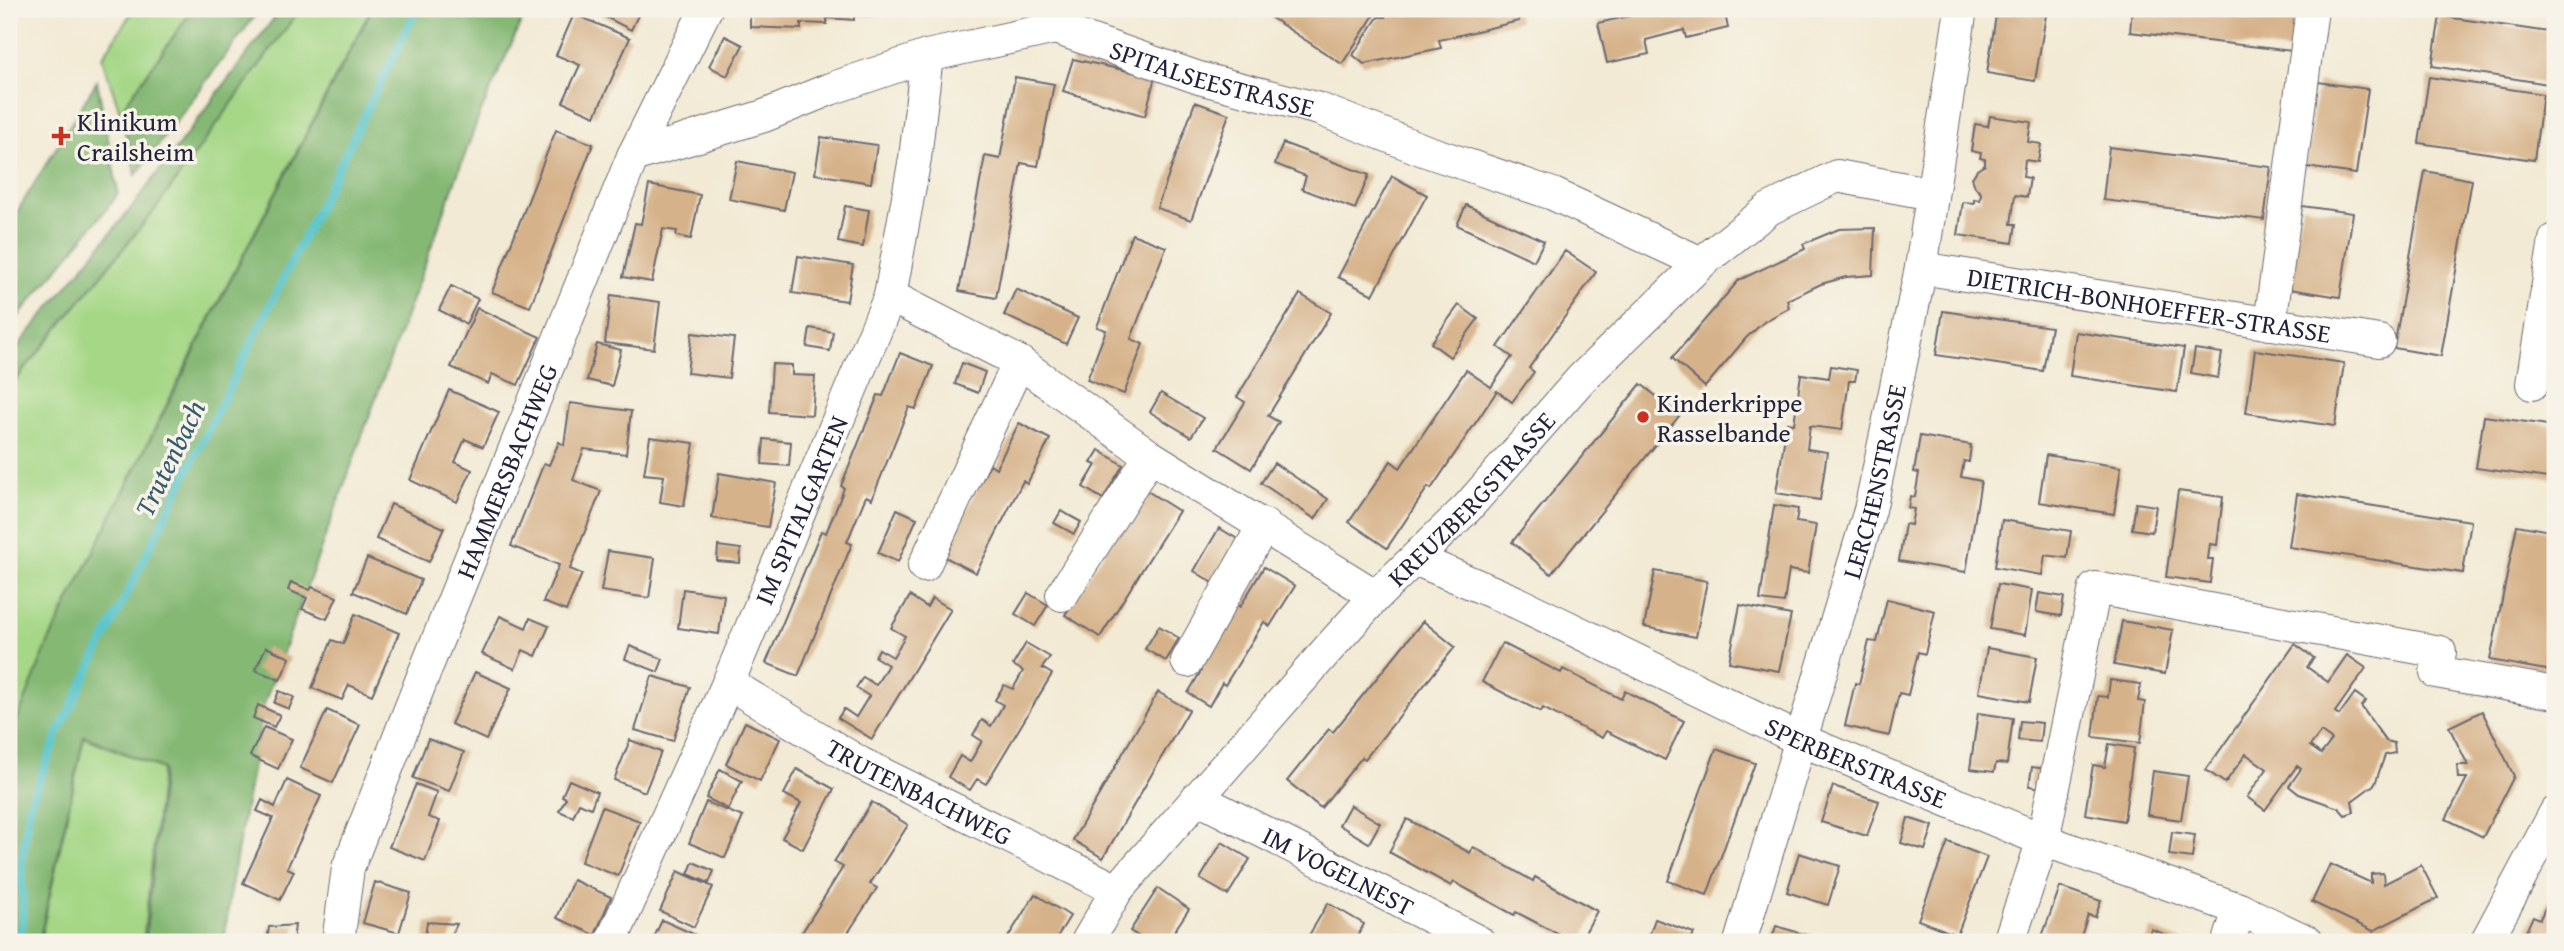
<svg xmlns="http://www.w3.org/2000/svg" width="2564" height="951" font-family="'Gentium Book Plus',serif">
<rect width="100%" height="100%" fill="#f7f3e8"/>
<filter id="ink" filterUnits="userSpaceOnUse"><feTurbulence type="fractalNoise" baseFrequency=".0143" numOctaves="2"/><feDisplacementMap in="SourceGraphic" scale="14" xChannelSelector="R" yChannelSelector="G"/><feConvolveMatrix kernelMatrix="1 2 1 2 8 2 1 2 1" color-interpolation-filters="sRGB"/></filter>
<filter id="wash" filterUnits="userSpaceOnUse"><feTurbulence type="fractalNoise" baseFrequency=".00686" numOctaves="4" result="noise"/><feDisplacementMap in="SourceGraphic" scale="28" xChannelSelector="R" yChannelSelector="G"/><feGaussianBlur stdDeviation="1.57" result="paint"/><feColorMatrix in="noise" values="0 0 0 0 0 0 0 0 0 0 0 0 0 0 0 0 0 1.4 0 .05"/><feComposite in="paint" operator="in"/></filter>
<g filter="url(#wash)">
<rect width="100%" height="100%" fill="#f2ead4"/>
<g fill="#a5d786" stroke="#647c60" stroke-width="2">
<path d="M134 9H193L120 112 102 58Z"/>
<path d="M300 9H371L211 316 49 641 9 740V388L154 211Z"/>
<path d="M84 737 162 769 143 942H40Z"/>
</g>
<g fill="#84b873" stroke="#536d57" stroke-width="2">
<path d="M193 9H260L136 175 120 112Z"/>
<path d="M281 9H300L154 211 9 388V357L133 206Z"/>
<path d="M372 9H527L479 116 264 704 231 886 224 942H145L163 769 84 736 39 942H9V741L49 641 212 316Z"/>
<path d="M97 81 118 192 113 201 9 328V225Z"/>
</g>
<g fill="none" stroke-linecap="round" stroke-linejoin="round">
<path stroke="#57c4cb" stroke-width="8" d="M13 942 21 932 23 921 22 861 30 804 60 729 417 9"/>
</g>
<g id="blocks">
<g fill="#d6b28a" fill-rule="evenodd">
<path d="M590 9H641L631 30Z"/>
<path d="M750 9H880L879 16 854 15V20L827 18V24L801 23V29L750 27Z"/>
<path d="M1258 9H1378L1342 64Z"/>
<path d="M1383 9H1404L1403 12 1419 9H1516L1519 21 1439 40 1441 48 1364 64 1353 55 1378 17H1385Z"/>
<path d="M1629 9H1743V10L1725 14 1728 28 1686 38 1684 30 1646 40 1649 54 1607 63 1598 23 1630 16Z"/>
<path d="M1997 9H2047L2035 81 1987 73Z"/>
<path d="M2132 9H2296L2292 51 2130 32Z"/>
<path d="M574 14 630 38 595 116 563 102 580 65 556 55Z"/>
<path d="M2440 16 2555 33V85L2432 66Z"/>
<path d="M725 36 743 45 727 76 709 66Z"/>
<path d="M1073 59 1155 77 1145 116 1063 91Z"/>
<path d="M1015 77 1054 84 1038 166 1021 163 996 298 959 291 985 156 1000 159Z"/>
<path d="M2429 77 2543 94 2534 160 2419 143Z"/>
<path d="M2318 82 2368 89 2356 174 2306 167Z"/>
<path d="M1195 102 1229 114 1191 220 1157 208Z"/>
<path d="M1990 116 2031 122 2028 142 2041 144 2038 162 2025 160 2023 177 2030 178 2027 197 2015 195 2011 224H2016L2013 243 1958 235 1963 202 1974 203V199L1980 200 1981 193 1975 187 1972 178 1977 170 1985 165V159L1980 158 1981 153 1971 151 1975 124 1988 126Z"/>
<path d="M556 130 593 144 530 307 492 292Z"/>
<path d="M821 137 877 145 871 183 815 174Z"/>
<path d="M1283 143 1369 175 1355 209 1302 189 1306 176 1275 164Z"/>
<path d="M2109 147 2271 167 2264 220 2103 200Z"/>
<path d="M737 161 792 172 784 210 729 199Z"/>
<path d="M2425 171 2472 180 2441 356 2394 348Z"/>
<path d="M1392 176 1427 195 1373 295 1338 277Z"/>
<path d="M649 185 700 195 691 239 676 236 677 231 663 229 652 282 623 277 635 223 641 224Z"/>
<path d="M1466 205 1544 241 1534 261 1457 225Z"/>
<path d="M845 206 869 210 863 247 838 242Z"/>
<path d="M2302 206 2353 213 2340 297 2289 289Z"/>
<path d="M1875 228 1873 275 1846 277 1821 284 1787 300 1789 308 1765 321 1746 338 1705 387 1672 358 1739 280 1805 249 1803 244 1839 229Z"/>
<path d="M1132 234 1166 247 1131 339 1143 344 1124 394 1087 380 1106 330 1097 327Z"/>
<path d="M1565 251 1596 272 1529 368 1534 372 1512 402 1497 391 1431 489 1428 487 1387 548 1349 522 1391 461 1400 468 1466 370 1491 387 1512 357 1498 347Z"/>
<path d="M798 256 853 265 847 301 792 293Z"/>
<path d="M451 286 478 299 466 324 439 310Z"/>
<path d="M1016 289 1078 318 1066 344 1004 315Z"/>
<path d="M1300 294 1331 313 1268 416 1279 422 1251 469 1217 448 1245 402 1237 397Z"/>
<path d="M611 295 660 302 654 349 605 343Z"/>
<path d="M1459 305 1478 319 1450 357 1431 343Z"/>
<path d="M477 308 540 337 518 385 492 374 488 384 451 367Z"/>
<path d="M1943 311 2051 327 2043 371 1936 355Z"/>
<path d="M810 328 833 332 830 351 807 347Z"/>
<path d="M2076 332 2184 348 2177 392 2070 376Z"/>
<path d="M692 333 734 338 729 378 687 373Z"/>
<path d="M597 344 621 350 612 386 587 380Z"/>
<path d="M2195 349 2222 353 2218 378 2191 373Z"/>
<path d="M2255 350 2344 363 2335 426 2246 413Z"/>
<path d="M900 353 933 366 916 409 909 407 872 499 866 496 847 542 852 544 798 676 766 663 821 531 826 533 840 499 844 488 841 486 878 395 883 396Z"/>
<path d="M962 363 985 372 978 393 955 384Z"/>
<path d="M772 364 792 365V375L815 376 812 415 769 412Z"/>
<path d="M1831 366 1857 370 1855 381H1849L1842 430 1810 426 1807 449 1827 452 1820 500 1776 493 1787 423 1794 424 1801 374 1829 378Z"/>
<path d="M1641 384 1680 415 1551 574 1512 542Z"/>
<path d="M449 390 499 412 483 447 465 439 455 462 472 470 457 502 410 480Z"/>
<path d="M1161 393 1203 418 1191 437 1150 412Z"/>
<path d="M570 403 631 411 626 454 584 449 573 480 601 491 570 569 582 574 566 611 543 602 559 565 511 546 544 463 549 465 559 442 564 445Z"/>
<path d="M2484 416 2555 426V479L2476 468Z"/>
<path d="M1019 423 1050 439 1027 484 1023 481 976 573 943 556 990 464 996 468Z"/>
<path d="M1920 436 1971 445 1969 462 1964 461 1961 477 1981 481 1966 572 1899 561 1905 524 1911 525 1914 509 1908 508 1910 496 1915 497 1919 473 1914 472Z"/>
<path d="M650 437 694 443 684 506 660 502 664 476 644 474Z"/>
<path d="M764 439 791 442 789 466 762 464Z"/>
<path d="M1099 450 1123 465 1103 499 1083 487 1096 465 1091 463Z"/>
<path d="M2046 455 2121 467 2114 514 2039 502Z"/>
<path d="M1274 463 1328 499 1315 519 1261 483Z"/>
<path d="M719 473 776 483 768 527 712 518Z"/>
<path d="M1144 489 1179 511 1100 637 1065 615Z"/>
<path d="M2178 491 2223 497 2217 545 2210 544 2208 559H2213L2210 583 2166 577Z"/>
<path d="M2297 494 2471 521 2463 573 2289 547Z"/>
<path d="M2136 503 2156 506 2152 532 2132 529Z"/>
<path d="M391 504 444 528 429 562 376 539Z"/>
<path d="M1774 505 1798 509 1796 522 1816 525 1808 573 1789 570 1784 603 1760 600Z"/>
<path d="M897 509 917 518 898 562 878 553Z"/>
<path d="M1061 511 1081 522 1074 534 1054 523Z"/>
<path d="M2002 520 2071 531 2067 558 2045 555 2042 575 1995 567Z"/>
<path d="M2517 525 2555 532V653L2552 671 2490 660Z"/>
<path d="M1219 528 1241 541 1215 584 1194 571Z"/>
<path d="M718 546 741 549 740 563 717 561Z"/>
<path d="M608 551 655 558 649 598 601 591Z"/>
<path d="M367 558 421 580 407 614 353 592Z"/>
<path d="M1264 567 1295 586 1270 626 1264 622 1225 685 1222 683 1209 706 1188 693 1201 671 1197 668 1235 604 1240 607Z"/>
<path d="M1655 571 1707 581 1696 637 1644 627Z"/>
<path d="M291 582 310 590 312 587 337 597 327 619 302 609 307 598 288 590Z"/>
<path d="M1998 584 2032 590 2025 635 1990 629Z"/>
<path d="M683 589 724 595 719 634 678 628Z"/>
<path d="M1028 593 1048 605 1035 626 1015 614Z"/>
<path d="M2039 593 2064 597 2061 616 2036 612Z"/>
<path d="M910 596 927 607 932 598 951 609 872 739 838 718 844 709 856 717 869 696 856 688 863 677 876 685 888 665 875 657 879 649 893 657 905 636 891 628Z"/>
<path d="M1887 599 1935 611 1925 654 1918 652 1908 695 1899 693 1889 736 1845 726 1855 683 1859 684 1869 641 1877 642Z"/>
<path d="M1740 605 1791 615 1779 671 1729 662Z"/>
<path d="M355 614 399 633 372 695 349 685 342 700 312 688 332 640 343 644Z"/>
<path d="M500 616 526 628 530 618 549 626 536 656 523 650 515 669 482 654Z"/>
<path d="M1423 621 1455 647 1365 759 1362 757 1321 808 1287 781 1329 729 1333 732Z"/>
<path d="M2122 621 2173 630 2165 674 2114 665Z"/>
<path d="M1159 626 1179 638 1166 661 1145 649Z"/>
<path d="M1026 643 1050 657 1042 668 1052 674 986 784 977 779 970 790 948 777 960 756 970 762 982 741 973 735 982 720 991 726 997 716 1003 705 995 700 1004 685 1013 689 1023 671 1013 665Z"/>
<path d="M1502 643 1561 673 1563 669 1621 699 1625 691 1684 721 1665 760 1606 731 1602 738 1543 708 1541 712 1482 682Z"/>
<path d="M2295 644 2314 658 2307 667 2328 682 2347 655 2366 668 2335 712 2339 715 2355 693 2366 701 2361 706 2386 741 2394 743 2395 753 2385 755 2375 784 2352 801 2354 812 2345 815 2339 808 2299 794 2289 786 2301 769 2297 766 2265 810 2247 797 2267 769 2246 754 2225 783 2206 770ZM2321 732 2332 740 2321 754 2310 746Z"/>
<path d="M630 646 663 659 658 672 625 659Z"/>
<path d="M266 647 290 658 280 680 255 670Z"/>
<path d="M1987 648 2037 657 2029 702 1979 693Z"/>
<path d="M475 672 511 688 486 740 451 724Z"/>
<path d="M652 676 690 687 673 741 635 730Z"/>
<path d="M2110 680 2141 684 2138 701 2145 702 2140 743 2093 737 2098 696 2108 697Z"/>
<path d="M279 691 294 697 289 709 274 703Z"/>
<path d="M1158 692 1189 710 1103 858 1073 840Z"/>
<path d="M258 705 280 715 274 727 253 718Z"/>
<path d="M327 710 360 725 333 783 300 768Z"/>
<path d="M2482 711 2514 776 2483 837 2446 819 2467 778H2458L2457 765H2468L2449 727Z"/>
<path d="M1978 713 2013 718 2007 764 1996 763 1994 772 1970 769Z"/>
<path d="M2020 721 2042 723 2040 742 2018 740Z"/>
<path d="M745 722 780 739 760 781 726 764Z"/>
<path d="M264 727 292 739 278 769 250 756Z"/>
<path d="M428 739 464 752 449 791 413 778Z"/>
<path d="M630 740 661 752 645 792 614 780Z"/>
<path d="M2109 744 2134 748 2124 821 2085 814 2093 765 2105 767Z"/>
<path d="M1716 749 1755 763 1707 895 1668 881Z"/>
<path d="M2032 767 2053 770 2050 789 2029 786Z"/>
<path d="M720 769 742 781 728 809 706 798Z"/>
<path d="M797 769 834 789 803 849 782 838 801 803 784 794Z"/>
<path d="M2153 771 2188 776 2181 820 2147 815Z"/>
<path d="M287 780 321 796 287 868 294 871 280 900 243 883 273 818 257 811 262 800 275 807Z"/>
<path d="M569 780 597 792 591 808 579 803 573 817 559 811 566 798 562 796Z"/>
<path d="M416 784 437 792 428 817 440 821 425 861 389 847Z"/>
<path d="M1833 786 1879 801 1867 836 1821 822Z"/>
<path d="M706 802 743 817 725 858 689 843Z"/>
<path d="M872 802 908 825 870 884 877 888 842 942H796L843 867 834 862Z"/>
<path d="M1350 805 1380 823 1369 843 1339 825Z"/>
<path d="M602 807 640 821 618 876 581 862Z"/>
<path d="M1908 818 1933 826 1925 850 1901 843Z"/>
<path d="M1407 819 1470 853 1473 847 1533 881 1535 877 1597 911 1580 942H1573L1516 912 1514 915 1454 882 1451 886 1389 852Z"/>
<path d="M2172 832 2195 835 2192 858 2169 855Z"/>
<path d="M1222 842 1250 859 1228 895 1200 879Z"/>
<path d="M1948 842 1987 857 1957 935 1918 920Z"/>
<path d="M1799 853 1840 866 1828 905 1787 892Z"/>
<path d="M693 862 714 871 709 883 688 874Z"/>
<path d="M2330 864 2371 883V874L2383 873 2384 884 2421 865 2438 898 2373 931 2312 902Z"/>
<path d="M678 871 713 887 694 927 660 911Z"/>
<path d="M573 880 611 897 595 935 557 918Z"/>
<path d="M375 882 411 893 399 933 363 923Z"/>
<path d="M2555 886V942H2527L2522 940 2533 916 2540 919Z"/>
<path d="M2060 887 2101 901 2095 917 2088 915 2079 942H2040Z"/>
<path d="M1158 888 1189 909 1167 942H1148L1130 931Z"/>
<path d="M1035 894 1070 916 1054 942H1005Z"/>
<path d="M1328 903 1364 924 1354 942H1305Z"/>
<path d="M1655 919 1694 933 1690 942H1647Z"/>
<path d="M662 920 700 937 698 942H652Z"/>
<path d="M427 922 457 924 448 942H424Z"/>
<path d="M295 925 293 942H267L269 927Z"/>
<path d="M1776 926 1820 939 1819 942H1771Z"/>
<path d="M2151 929 2185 942H2146Z"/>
</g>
</g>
</g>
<g filter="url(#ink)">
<use href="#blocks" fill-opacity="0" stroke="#6b6871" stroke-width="2"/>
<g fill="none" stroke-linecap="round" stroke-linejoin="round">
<defs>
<g id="minor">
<path id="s1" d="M633 156 764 116 830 89 927 56 1055 28 1199 78 1319 109 1426 151 1553 194 1701 263"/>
<path id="s2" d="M1921 268 2379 341"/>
<path d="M890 296 1019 362 1150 456 1376 596"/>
<path d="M2270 324 2312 9"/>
<path d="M2532 384 2555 240"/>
<path id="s3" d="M1415 559 1518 603 1801 740 2043 840 2239 909 2308 942"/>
<path d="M924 566 1019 362"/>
<path d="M1062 595 1150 456"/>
<path d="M1187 661 1264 525"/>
<path id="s4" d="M728 683 860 763 1117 890"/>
<path id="s5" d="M1197 798 1479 942"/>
<path id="s6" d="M338 942 348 868 423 676 633 156 706 9"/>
<path id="s7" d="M611 942 728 683 890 296 915 158 927 56"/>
<path id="s8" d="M1087 942 1117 890 1329 648 1376 596 1467 508 1581 379 1701 263 1769 209 1837 176 1932 194"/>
<path id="s9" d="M1740 942 1870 510 1921 268 1961 9"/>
<path d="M2009 942 2043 840 2095 588 2440 652 2436 672 2555 693"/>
<path d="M2229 942 2239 909"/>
<path d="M2486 942 2555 813"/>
</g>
</defs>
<use href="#minor" stroke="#6b6871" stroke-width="34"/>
<use href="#minor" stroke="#fff" stroke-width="32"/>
</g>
</g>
<g fill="#c8321e" stroke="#f7f3e8" stroke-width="2.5">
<path d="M57.5 125.5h7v7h7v7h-7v7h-7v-7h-7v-7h7z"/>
<circle cx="1643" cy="417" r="7"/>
</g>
<g text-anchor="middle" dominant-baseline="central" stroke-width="7" stroke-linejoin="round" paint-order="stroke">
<g font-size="26" fill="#22223b" stroke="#f7f3e8">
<text stroke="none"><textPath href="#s1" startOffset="607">SPITALSEESTRASSE</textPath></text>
<text stroke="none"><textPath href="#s2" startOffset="231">DIETRICH-BONHOEFFER-STRASSE</textPath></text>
<text stroke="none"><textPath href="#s6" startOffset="502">HAMMERSBACHWEG</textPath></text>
<text stroke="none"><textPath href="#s9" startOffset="480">LERCHENSTRASSE</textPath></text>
<text stroke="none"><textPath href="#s8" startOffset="588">KREUZBERGSTRASSE</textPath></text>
<text stroke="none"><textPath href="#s7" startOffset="472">IM SPITALGARTEN</textPath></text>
<text stroke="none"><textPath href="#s3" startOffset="486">SPERBERSTRASSE</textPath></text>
<text stroke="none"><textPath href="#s4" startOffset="220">TRUTENBACHWEG</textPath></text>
<text stroke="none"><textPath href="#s5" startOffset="159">IM VOGELNEST</textPath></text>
</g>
<g font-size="26" fill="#22223b" stroke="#f7f3e8" text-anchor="start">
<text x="77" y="121">Klinikum<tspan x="77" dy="30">Crailsheim</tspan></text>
<text x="1657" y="402">Kinderkrippe<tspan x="1657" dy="30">Rasselbande</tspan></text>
</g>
<g font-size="28" font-style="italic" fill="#355b6d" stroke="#f7f3e8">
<text transform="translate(169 458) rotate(-64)">Trutenbach</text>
</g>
</g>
<rect width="2564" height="951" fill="none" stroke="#f7f3e8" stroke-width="35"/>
</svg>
